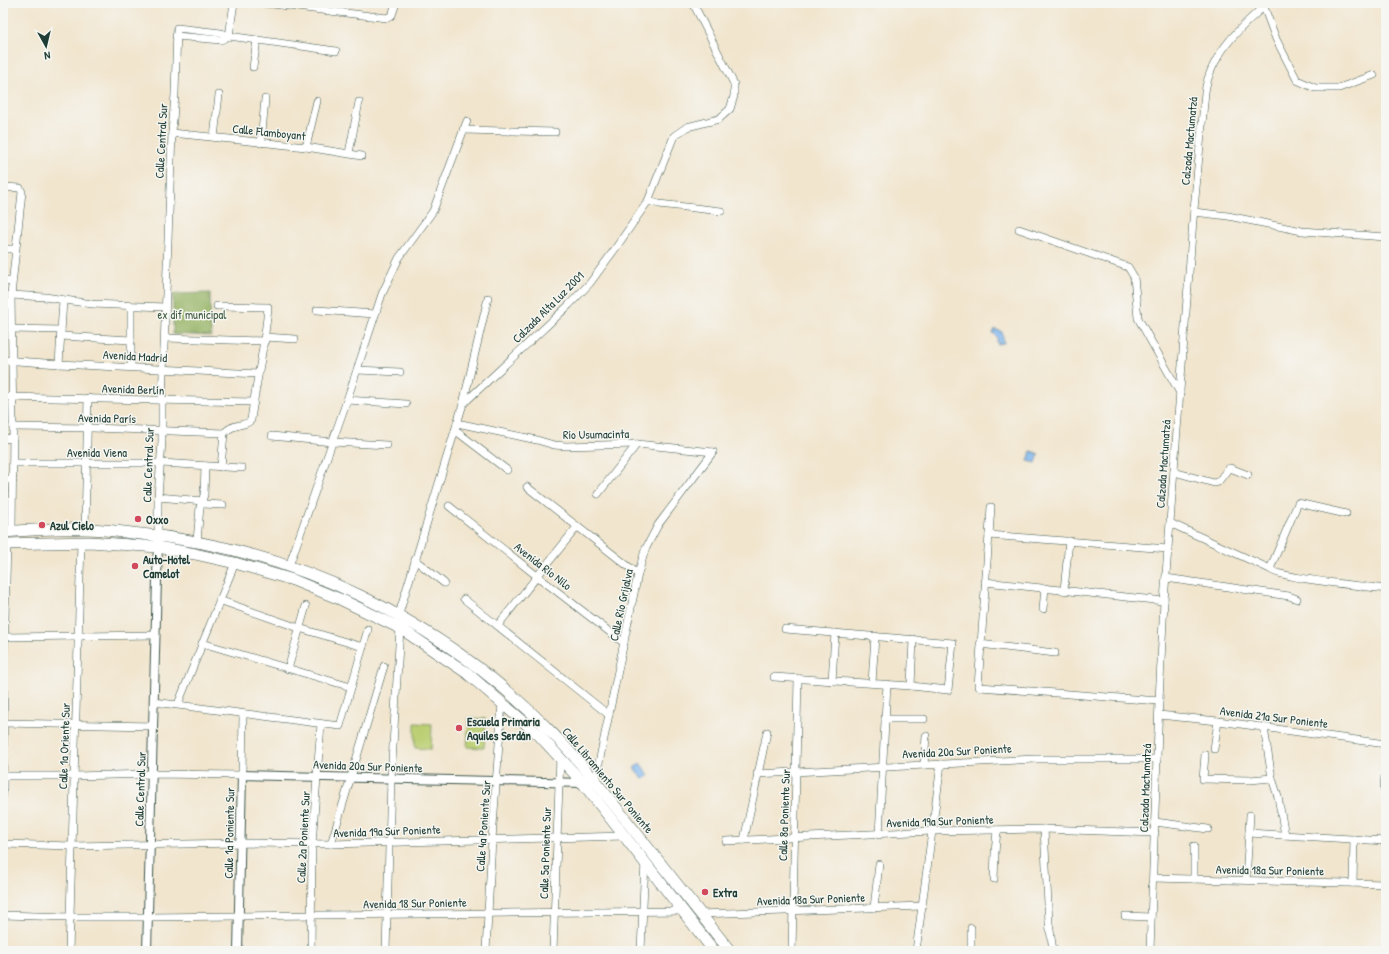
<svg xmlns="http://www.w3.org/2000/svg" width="1389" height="954" font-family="'Patrick Hand',sans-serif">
<rect width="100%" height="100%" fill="#f6f6f2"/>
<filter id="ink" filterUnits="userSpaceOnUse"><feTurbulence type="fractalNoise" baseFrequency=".025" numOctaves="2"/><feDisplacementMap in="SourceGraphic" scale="8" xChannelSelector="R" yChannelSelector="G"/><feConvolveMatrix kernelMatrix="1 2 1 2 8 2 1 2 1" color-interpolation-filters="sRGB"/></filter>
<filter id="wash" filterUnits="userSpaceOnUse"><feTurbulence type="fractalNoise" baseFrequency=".012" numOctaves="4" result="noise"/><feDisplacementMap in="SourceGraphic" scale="16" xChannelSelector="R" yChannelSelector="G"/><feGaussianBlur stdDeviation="0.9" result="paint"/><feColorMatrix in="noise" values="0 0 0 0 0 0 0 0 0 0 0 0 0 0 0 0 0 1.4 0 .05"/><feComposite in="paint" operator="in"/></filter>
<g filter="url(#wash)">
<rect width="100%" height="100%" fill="#f1e5ce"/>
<g fill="#bbcf72" stroke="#6d8653">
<path d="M469 718 486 719 484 748 467 747Z"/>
<path d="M415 723 432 724 431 749 415 748Z"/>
</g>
<path fill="#94b264" stroke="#5a784c" d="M210 293 211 336 173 334V294Z"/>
<g fill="#7eb5ed" stroke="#4e7990">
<path d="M995 329 1002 332 1004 343 997 344V337L993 333Z"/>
<path d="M1031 451 1039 454 1036 463 1028 461Z"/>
<path d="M640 763 649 775 644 780 634 768Z"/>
</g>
</g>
<g filter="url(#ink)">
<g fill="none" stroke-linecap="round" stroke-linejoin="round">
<defs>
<g id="minor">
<path d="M264 3 387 18 392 15 396 3"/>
<path d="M1264 7 1276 39 1297 80 1315 88H1339L1374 75"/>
<path d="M176 36 221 40 229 36"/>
<path d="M229 36 234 3"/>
<path d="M253 67 257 40"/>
<path d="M463 130 555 132"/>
<path d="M172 133 306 147 362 156"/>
<path d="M214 137 219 95"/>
<path d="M261 143 265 99"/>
<path d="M306 147 317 101"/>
<path d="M349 153 359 102"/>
<path d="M3 187 20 188 22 192 11 295 13 427 12 531"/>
<path d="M648 201 659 204 721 211"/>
<path d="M1194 212 1228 216 1302 231 1386 237"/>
<path d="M1019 229 1128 267 1134 277 1138 318 1180 393"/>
<path d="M3 249H15"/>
<path d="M3 282 12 281"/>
<path d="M11 295 45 297 92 304 165 307"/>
<path d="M217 306 268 307C265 345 256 382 251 420 246 427 234 422 224 433"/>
<path d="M317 310 375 314"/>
<path d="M11 329 61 330"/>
<path d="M60 336 131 340"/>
<path d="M265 337 295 339"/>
<path d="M165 338 265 341"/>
<path d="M3 360 59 364 258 374"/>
<path d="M59 364 63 300"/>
<path d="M131 367V306"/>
<path d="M357 370 400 372"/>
<path d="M3 397 254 402"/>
<path d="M347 400 406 404"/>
<path d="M463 404 488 298"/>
<path d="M457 423 537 440 554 445 566 446 637 444 713 452"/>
<path d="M13 427 93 428 224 433"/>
<path d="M456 431 507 470"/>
<path d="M272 436 332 442 387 445"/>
<path d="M3 439 13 438"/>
<path d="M13 463H161L242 468"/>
<path d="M221 467 224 433"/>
<path d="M1174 472 1214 483 1218 482 1228 469 1230 468 1248 475"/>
<path d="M3 480H13"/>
<path d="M527 487 638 574"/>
<path d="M598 494 637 444"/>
<path d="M158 497 203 501 204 504 223 505"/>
<path d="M449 506 537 576 624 643"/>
<path d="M991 507 978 686 980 687 1159 701"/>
<path d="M1170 523 1270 569C1277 578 1369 587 1386 589"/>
<path d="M85 529 88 398"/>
<path d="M158 535V497L162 441V400L172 133 175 94 177 28 221 33 229 36 336 51"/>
<path d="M989 535 1168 549"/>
<path d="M197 541 200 507 204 495 205 466"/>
<path d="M415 560 444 583"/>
<path d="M289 566 347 400 382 294 399 258 433 211 467 121"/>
<path d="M1270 569 1298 503 1346 514"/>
<path d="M1166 578 1289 596 1297 599"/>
<path d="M985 582 1164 601"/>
<path d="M1064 590 1069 541"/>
<path d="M464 599 609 715"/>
<path d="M219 600 299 628 363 647"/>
<path d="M1043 609 1045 588"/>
<path d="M399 614 463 404 569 305 590 283 615 249 648 201 674 136 687 127 719 119 730 109 734 96V84L693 3"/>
<path d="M498 625 577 527"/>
<path d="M5 637 156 635"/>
<path d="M202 643 351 687"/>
<path d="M980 644 1055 653"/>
<path d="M288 669 306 606"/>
<path d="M774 677 911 686 948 690 953 643 785 629"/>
<path d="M832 681 835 633"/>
<path d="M872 683 875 636"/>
<path d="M911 686 913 639"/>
<path d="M154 702 340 726 368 629"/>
<path d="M178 704 235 563"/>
<path d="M1159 715 1218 721 1386 744"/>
<path d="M885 719H924"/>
<path d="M3 723 153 726"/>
<path d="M1264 728 1272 778 1278 797 1285 835"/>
<path d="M1214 749 1218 721"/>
<path d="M1205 755 1203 779 1250 780 1272 778"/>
<path d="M924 765 926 736"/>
<path d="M757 774 1035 759H1157"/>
<path d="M3 776H74L152 774 242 775 243 715"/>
<path d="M595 782 638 574 645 550 658 525 713 452"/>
<path d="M1384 788 1386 761"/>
<path d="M3 794 4 655 7 543"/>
<path d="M1155 822 1208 829"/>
<path d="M1044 829 1049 923 1053 951"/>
<path d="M1249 833 1386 841"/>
<path d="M879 835 887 684"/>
<path d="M744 840 767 732"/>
<path d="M726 841 932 831 1044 829 1155 833"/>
<path d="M3 844 72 846 241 843 331 844 625 836"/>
<path d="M331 844 384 666"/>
<path d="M1194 846V879"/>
<path d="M1153 878 1386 884"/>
<path d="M994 879 995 853 997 830"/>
<path d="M1246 880 1250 815"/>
<path d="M1353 883 1354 839"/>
<path d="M874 908 879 864"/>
<path d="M700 914 922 906"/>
<path d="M3 915 70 917H148L683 911"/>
<path d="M1125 916 1151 917"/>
<path d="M69 951 81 542"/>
<path d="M311 951 312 844 321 724"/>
<path d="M386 951 391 779 400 628"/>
<path d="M486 951 492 839 502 703"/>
<path d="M553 951 560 757"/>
<path d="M641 951 645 861"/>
<path d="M792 951 798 679"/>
<path d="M916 951 941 764"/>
<path d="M971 951V928"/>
<path d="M1150 951 1159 701 1164 601 1193 220 1205 92C1210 55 1241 26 1268 3"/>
</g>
<g id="tertiary">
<path d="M147 951 158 542"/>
<path d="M238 951 242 775 583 783"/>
</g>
<g id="primary">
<path d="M3 532C30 530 57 528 83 529 99 529 116 531 132 533 291 547 441 619 553 734 582 763 607 796 633 829 665 869 697 910 730 951"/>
<path d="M3 544 90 542 158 547 195 554 235 563 293 580 342 600 400 628 467 673 539 735 583 783 714 951"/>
</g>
</defs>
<use href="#minor" stroke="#3e564b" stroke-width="8"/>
<use href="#tertiary" stroke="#3e564b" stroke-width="10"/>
<use href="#primary" stroke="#3e564b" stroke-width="12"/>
<use href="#minor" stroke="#fff" stroke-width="7"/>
<use href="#tertiary" stroke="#fff" stroke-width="8"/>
<use href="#primary" stroke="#fff" stroke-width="11"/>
</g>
</g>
<g fill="#d1495b" stroke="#f6f6f2" stroke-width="1.5">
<circle cx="138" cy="519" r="4"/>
<circle cx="42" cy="525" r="4"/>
<circle cx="135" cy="566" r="4"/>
<circle cx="459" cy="728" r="4"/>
<circle cx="705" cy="892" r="4"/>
</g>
<g text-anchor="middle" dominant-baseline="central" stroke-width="3" stroke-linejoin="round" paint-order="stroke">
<g font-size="12" fill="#1f3d34" stroke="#f6f6f2">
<text transform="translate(269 132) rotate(6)">Calle Flamboyant</text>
<text transform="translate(161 141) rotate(-87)">Calle Central Sur</text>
<text transform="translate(1189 141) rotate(-85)">Calzada Mactumatzá</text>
<text transform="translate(548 307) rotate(-45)">Calzada Alta Luz 2001</text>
<text transform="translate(135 356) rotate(3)">Avenida Madrid</text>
<text transform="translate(133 389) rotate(2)">Avenida Berlín</text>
<text transform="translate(107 418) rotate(1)">Avenida París</text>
<text transform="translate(596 434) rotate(-1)">Río Usumacinta</text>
<text x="97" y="452">Avenida Viena</text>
<text transform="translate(1163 464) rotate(-86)">Calzada Mactumatzá</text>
<text transform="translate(148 465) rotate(-88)">Calle Central Sur</text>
<text transform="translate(543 566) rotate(38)">Avenida Río Nilo</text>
<text transform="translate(621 605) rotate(-78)">Calle Río Grijalva</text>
<text transform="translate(1274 717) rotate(7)">Avenida 21a Sur Poniente</text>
<text transform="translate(64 746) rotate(-88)">Calle 1a Oriente Sur</text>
<text transform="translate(957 751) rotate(-3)">Avenida 20a Sur Poniente</text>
<text transform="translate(368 766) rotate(2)">Avenida 20a Sur Poniente</text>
<text transform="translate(608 780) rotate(50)">Calle Libramiento Sur Poniente</text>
<text transform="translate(1145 788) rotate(-88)">Calzada Mactumatzá</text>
<text transform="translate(140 789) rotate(-88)">Calle Central Sur</text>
<text transform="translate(784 815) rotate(-88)">Calle 8a Poniente Sur</text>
<text transform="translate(940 821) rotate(-2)">Avenida 19a Sur Poniente</text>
<text transform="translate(483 826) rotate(-86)">Calle 4a Poniente Sur</text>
<text transform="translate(387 831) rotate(-2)">Avenida 19a Sur Poniente</text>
<text transform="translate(229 833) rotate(-89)">Calle 1a Poniente Sur</text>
<text transform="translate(303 837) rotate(-87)">Calle 2a Poniente Sur</text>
<text transform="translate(545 853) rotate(-88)">Calle 5a Poniente Sur</text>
<text transform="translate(1270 870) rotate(1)">Avenida 18a Sur Poniente</text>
<text transform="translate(811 899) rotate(-2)">Avenida 18a Sur Poniente</text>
<text transform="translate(415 903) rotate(-1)">Avenida 18 Sur Poniente</text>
</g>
<g font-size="12" fill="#3e5a40" stroke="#f6f6f2">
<text x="192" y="314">ex dif municipal</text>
</g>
<g font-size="12" font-weight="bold" fill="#1f3d34" stroke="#f6f6f2" text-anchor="start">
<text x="146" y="519">Oxxo</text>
<text x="50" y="525">Azul Cielo</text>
<text x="143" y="559">Auto-Hotel<tspan x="143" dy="14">Camelot</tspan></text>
<text x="467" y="721">Escuela Primaria<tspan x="467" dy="14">Aquiles Serdán</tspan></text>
<text x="713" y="892">Extra</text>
</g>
</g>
<rect width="1389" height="954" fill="none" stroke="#f6f6f2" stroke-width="16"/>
<g transform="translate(46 46) rotate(172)" stroke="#f6f6f2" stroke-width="3" paint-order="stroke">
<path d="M0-3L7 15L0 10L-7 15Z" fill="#1f3d34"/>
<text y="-6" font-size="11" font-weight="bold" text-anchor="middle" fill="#1f3d34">N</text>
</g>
</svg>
